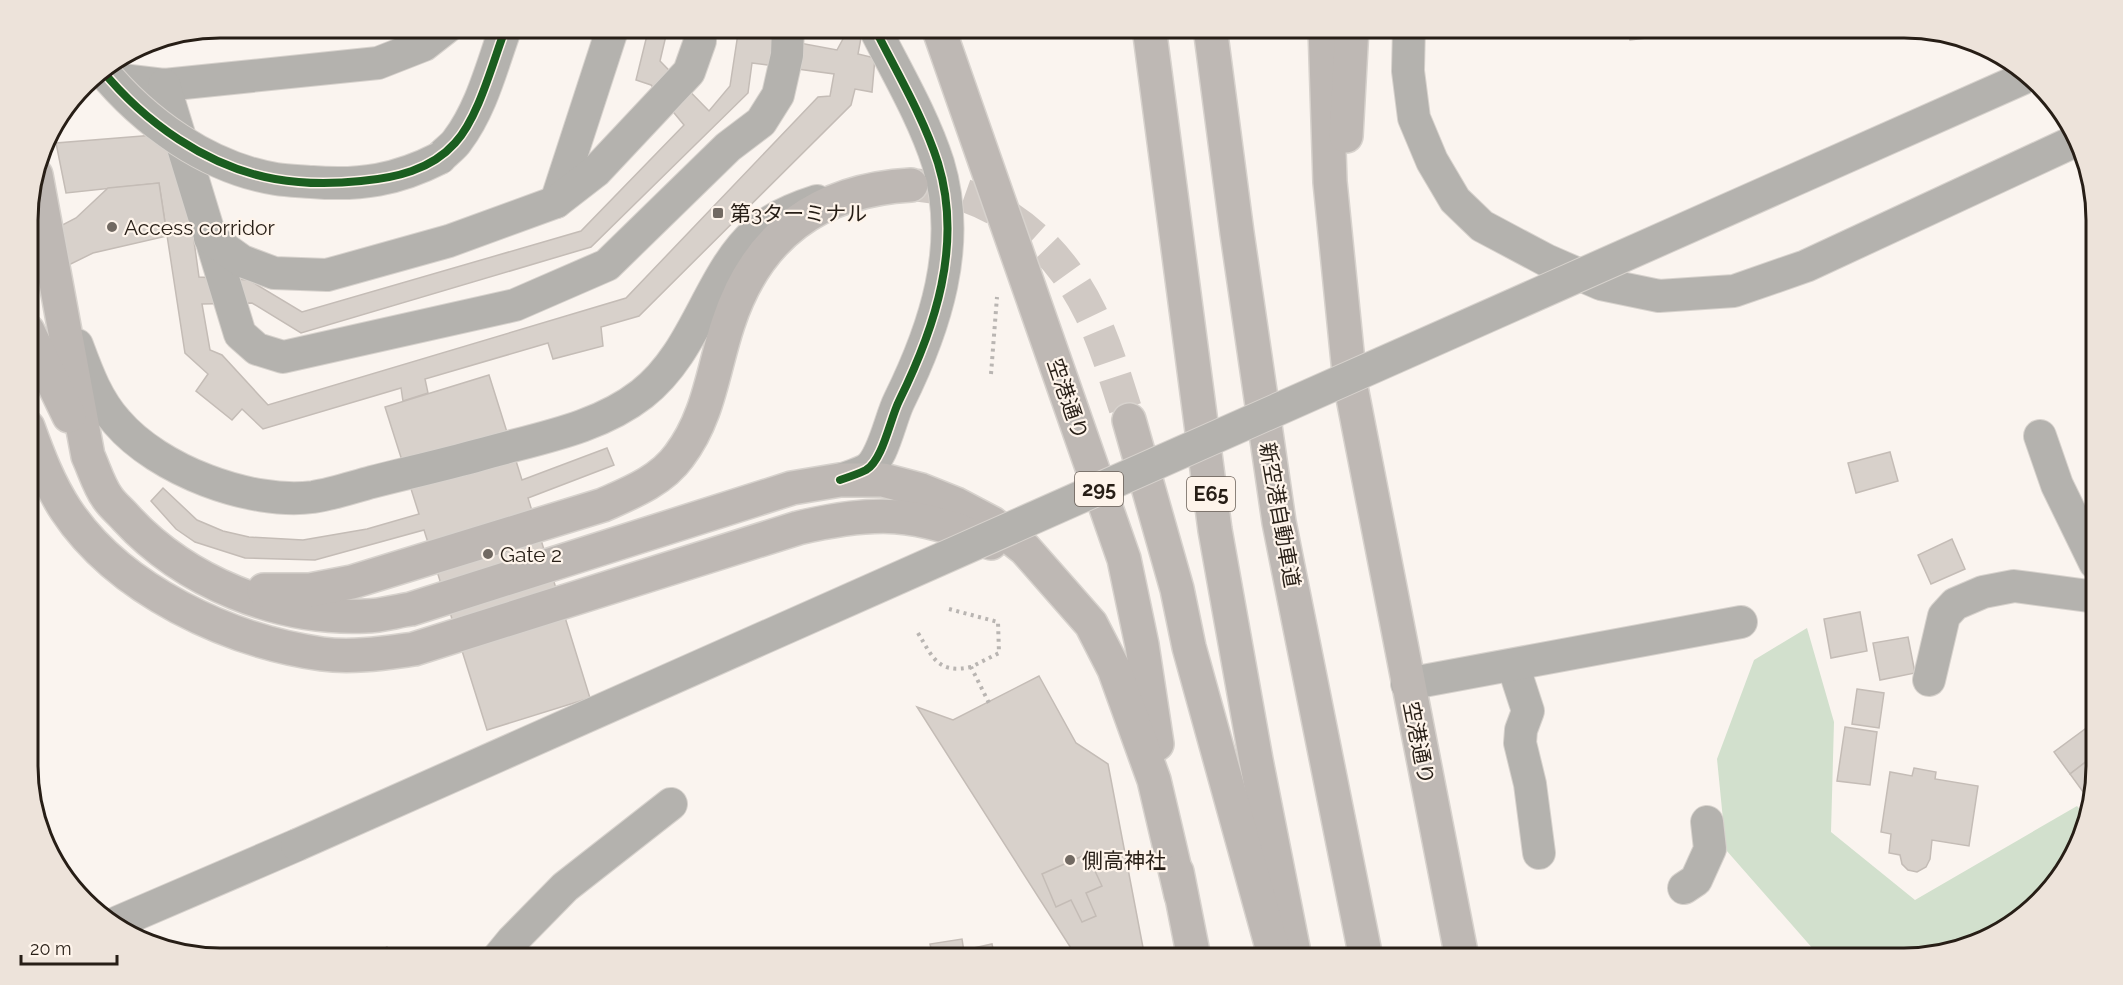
<svg xmlns="http://www.w3.org/2000/svg" width="2123" height="985" font-family="Raleway,'Noto Sans JP',sans-serif">
<rect width="100%" height="100%" fill="#faf4ef"/>
<path fill="#d2e0cd" d="M1807 628 1834 722 1831 832 1915 900 2077 806 2086 816 2081 839 2056 883 2011 925 1916 958H1821L1726 850 1717 759 1754 660Z"/>
<g fill="#d8d1cb" stroke="#c4bcb6" stroke-width="1.5" fill-rule="evenodd">
<path d="M649 27H668L660 61 709 111 730 86 739 27H757V35L837 50 844 37 839 27H863L858 54 875 58 872 92 855 89 851 105 639 316 601 327 603 346 553 359 548 343 425 379 428 393 403 401 401 388 263 429 242 409 232 420 196 391 208 374 185 353 159 183 66 193 56 143 179 133 199 277 249 280 302 312 581 231 684 125 651 85 636 80ZM752 63 834 74 830 96 818 97 626 298 268 405 222 355 210 350 202 304 252 303 301 333 591 247 748 93Z"/>
<path d="M1627 27H1741L1630 40Z"/>
<path d="M159 183 167 236 93 253 28 285V243L76 218 108 188Z"/>
<path d="M489 375 522 480 607 448 614 465 528 498 590 698 487 730 424 530 315 560 245 558 195 542 176 529 151 501 163 488 197 520 223 531 249 537 303 540 367 529 419 514 385 407Z"/>
<path d="M1890 452 1898 481 1856 493 1848 463Z"/>
<path d="M1952 539 1965 569 1931 584 1918 555Z"/>
<path d="M1860 612 1867 651 1831 658 1824 619Z"/>
<path d="M1908 637 1915 673 1880 680 1873 643Z"/>
<path d="M1039 676 1076 743 1108 764 1145 958 1076 956 917 707 953 720Z"/>
<path d="M1857 689 1884 693 1879 728 1852 724Z"/>
<path d="M1845 727 1877 732 1870 785 1837 781Z"/>
<path d="M2085 729 2096 744V754L2070 774 2054 752Z"/>
<path d="M2096 754V766L2089 800 2070 774Z"/>
<path d="M1914 768 1936 772 1935 779 1978 786 1969 846 1932 840 1930 859 1926 867 1917 872 1908 870 1902 864 1900 855 1889 853 1891 834 1881 832 1890 772 1912 776Z"/>
<path d="M1087 854 1102 886 1086 893 1096 916 1082 922 1071 900 1056 907 1042 874Z"/>
<path d="M962 939 965 958H933L930 944Z"/>
<path d="M992 944 995 958H965L964 950Z"/>
<path d="M387 947 393 958H366Z"/>
</g>
<g fill="none" stroke-linecap="round" stroke-linejoin="round">
<path stroke="#d0c9c4" stroke-width="33" stroke-dasharray="33 16" stroke-linecap="butt" d="M917 185C995 192 1057 244 1090 312 1107 347 1117 384 1129 420"/>
<defs>
<g id="minor">
<path d="M1409 27 1408 71 1414 118 1432 161 1455 200 1482 226 1546 260 1601 284 1659 296 1734 291 1806 266 2073 142"/>
<path d="M102 69 122 80 164 85 378 63 424 45 447 27"/>
<path d="M164 85 240 334 257 349 283 357 515 305 607 265 728 147 761 122 778 95 787 55 788 27"/>
<path d="M440 158C445 152 453 147 457 141 482 108 492 65 506 27"/>
<path d="M556 202 613 27"/>
<path d="M210 238 242 261 274 273 327 275 449 241 556 202 596 171 689 72 700 41 699 27"/>
<path d="M77 345C87 372 97 400 117 422 158 470 250 505 313 497 333 494 353 487 372 482 407 473 443 465 479 455 534 439 596 430 642 394 697 351 708 275 756 232 773 217 795 208 817 201"/>
<path d="M2040 436 2057 485 2095 563"/>
<path d="M840 480C849 477 858 474 866 470 883 460 890 419 899 401 935 328 963 245 938 163 923 116 896 71 874 27"/>
<path d="M1513 665 1528 711 1521 730 1520 743 1530 784 1539 853"/>
<path d="M1929 680 1944 616 1955 604 1983 592 2014 586 2096 597"/>
<path d="M1407 684 1741 622"/>
<path d="M1684 888 1696 880 1710 849 1707 822"/>
<path d="M118 922 297 845"/>
<path d="M498 958 512 941 565 887 671 804"/>
</g>
<g id="highway">
<path d="M938 27 1124 559 1142 645 1157 744"/>
<path d="M1149 27 1215 530 1256 760 1295 958"/>
<path d="M1210 27 1237 233 1279 522 1366 958"/>
<path d="M1325 27 1330 182 1350 382 1462 958"/>
<path d="M1346 136 1352 27"/>
<path d="M36 175 88 456C94 469 99 486 107 497 112 505 120 511 126 518 185 582 278 620 366 616 381 616 396 611 411 609L792 488 840 480H883L921 490 956 504 992 523 1025 549 1091 624 1114 669 1154 780 1181 895"/>
<path d="M28 331 69 416"/>
<path d="M1129 420 1177 589 1189 647 1275 958"/>
<path d="M28 427C38 455 49 484 66 510 119 590 229 641 322 654 353 658 384 653 414 649L798 528C876 510 916 511 991 543"/>
<path d="M264 590H310L352 582 603 505C630 493 661 481 679 456 709 417 713 369 728 324 757 235 819 190 911 185"/>
<path d="M1177 872 1194 958"/>
</g>
</defs>
<use href="#minor" stroke="#d7d2cd" stroke-width="34"/>
<use href="#highway" stroke="#d7d2cd" stroke-width="36"/>
<g stroke="#b9b5b2" stroke-width="4" stroke-dasharray="3 4.5" stroke-linecap="butt">
<path d="M991 374 997 297"/>
<path d="M949 609 998 622 999 653 971 667 989 703"/>
<path d="M918 633C933 658 938 674 971 667"/>
</g>
<use href="#minor" stroke="#b4b2ae" stroke-width="32"/>
<use href="#highway" stroke="#beb8b4" stroke-width="33"/>
<defs>
<g id="minor-bridge">
<path d="M101 69C144 122 208 168 276 179 288 181 300 181 312 182 360 186 397 180 440 158"/>
<path d="M297 845 2024 78"/>
</g>
</defs>
<use href="#minor-bridge" stroke="#d7d2cd" stroke-width="34" stroke-linecap="butt"/>
<use href="#minor-bridge" stroke="#b4b2ae" stroke-width="32"/>
<defs>
<g id="cycleway">
<path d="M101 69C144 122 207 167 275 179 303 184 333 184 361 181 395 178 431 170 455 143 479 117 493 61 506 27"/>
<path d="M840 480C849 477 858 474 866 470 883 460 890 419 899 401 935 328 963 245 938 163 923 116 896 71 874 27"/>
</g>
</defs>
<use href="#cycleway" stroke="#fef4eb" stroke-width="11"/>
<use href="#cycleway" stroke="#1b5e20" stroke-width="8"/>
</g>
<g fill="#716962" stroke="#fef4eb" stroke-width="2">
<rect x="712" y="207" width="12" height="12" rx="3"/>
<circle cx="112" cy="227" r="6"/>
<circle cx="488" cy="554" r="6"/>
<circle cx="1070" cy="860" r="6"/>
</g>
<g text-anchor="middle" dominant-baseline="central" stroke-width="4.5" stroke-linejoin="round" paint-order="stroke">
<g fill="#fef4eb" stroke="#685e56" stroke-width="1.5">
<rect x="1075" y="472" width="48" height="34" rx="4.5"/>
<rect x="1187" y="477" width="48" height="34" rx="4.5"/>
</g>
<g font-size="20" font-weight="bold" fill="#271e16">
<text x="1099" y="489">295</text>
<text x="1211" y="494">E65</text>
</g>
<g font-size="21" fill="#271e16" stroke="#fef4eb" text-anchor="start">
<text x="730" y="213">第3ターミナル</text>
<text x="124" y="227">Access corridor</text>
<text x="500" y="554">Gate 2</text>
<text x="1082" y="860">側高神社</text>
</g>
<g font-size="21" fill="#271e16" stroke="#fef4eb">
<text transform="translate(1068 399) rotate(71)">空港通り</text>
<text transform="translate(1280 515) rotate(80)">新空港自動車道</text>
<text transform="translate(1419 743) rotate(79)">空港通り</text>
</g>
</g>
<path d="M0 0H2123V985H0ZM220 38H1904A182 182 0 0 1 2086 220V766A182 182 0 0 1 1904 948H220A182 182 0 0 1 38 766V220A182 182 0 0 1 220 38Z" fill="#ede3da" fill-rule="evenodd"/>
<path fill="none" stroke="#271e16" stroke-width="3" d="M220 38H1904A182 182 0 0 1 2086 220V766A182 182 0 0 1 1904 948H220A182 182 0 0 1 38 766V220A182 182 0 0 1 220 38Z"/>
<path d="M21 955v9h96v-9" fill="none" stroke="#271e16" stroke-width="3"/>
<text x="30" y="955" font-size="18" fill="#271e16" stroke="#fef4eb" stroke-width="4.5" paint-order="stroke">20 m</text>
</svg>
